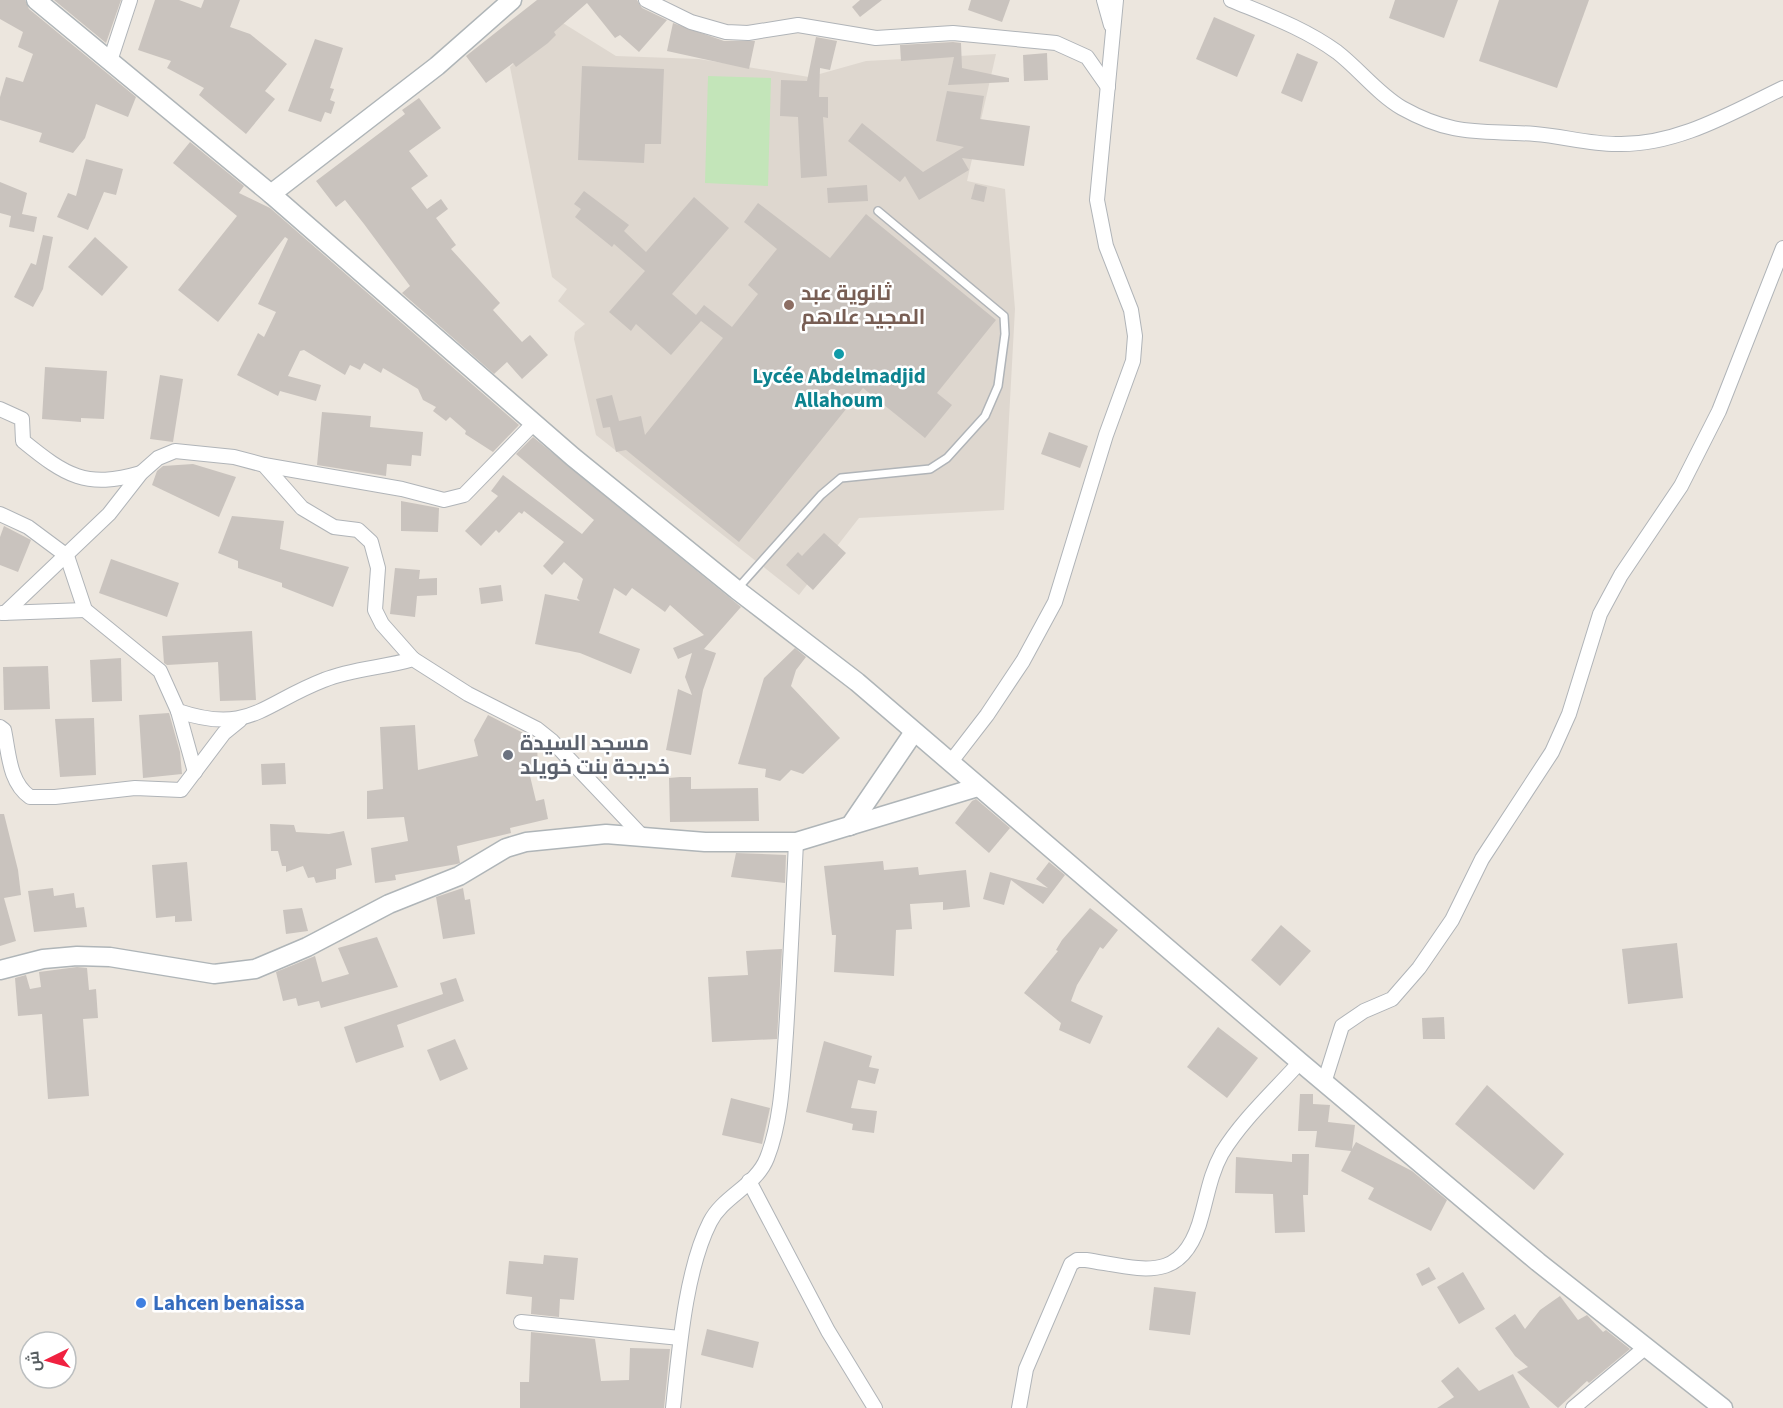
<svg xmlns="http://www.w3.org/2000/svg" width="1783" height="1408" font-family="'Source Sans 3',Cairo,sans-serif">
<rect width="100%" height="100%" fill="#ece6de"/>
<path fill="#ded7cf" d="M558 20 616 56 699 59 809 77 866 61 996 54 967 181 1005 189 1015 309 1004 510 859 518 799 595 596 435 574 339 575 332 585 324 558 301 567 289 552 277 510 67Z"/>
<path fill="#c3e5b9" d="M708 76 771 78 768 186 705 183Z"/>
<g fill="#c9c3be">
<path d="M0 0H25L29 9 136 97 128 117 96 104 85 138 73 153 39 142 42 133 0 120V97L6 77 23 82 33 54 18 47 23 32 0 19Z"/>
<path d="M54 0H121L106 43Z"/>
<path d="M155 0H179L201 8 204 0H240L230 27 250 34 287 64 265 91 275 99 246 134 199 95 204 88 167 68 171 61 138 50Z"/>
<path d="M537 0H637L642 8 667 20 639 52 620 35 615 38 587 3 554 32 556 35 548 43 516 67 513 63 486 83 466 56Z"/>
<path d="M860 0H882L860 17 852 7Z"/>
<path d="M971 0H1010L1002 22 968 10Z"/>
<path d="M1395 0H1458L1444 38 1389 18Z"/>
<path d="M1499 0H1589L1557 88 1479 61Z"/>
<path d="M1214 17 1255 35 1237 77 1196 59Z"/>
<path d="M673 23 724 41H755L749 69 667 51Z"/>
<path d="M816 37 837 41 830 70 820 68 819 97H828V118L823 117 827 176 801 178 798 117 780 116 781 80 807 81Z"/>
<path d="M315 39 343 48 330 88 334 89 330 100 335 102 331 114 325 112 321 122 288 111Z"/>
<path d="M953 42 961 43 962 68 1009 78V82L948 85 954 57 901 61 900 45Z"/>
<path d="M1047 53 1048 80 1024 81 1023 55Z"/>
<path d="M1297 53 1318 62 1302 102 1281 93Z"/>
<path d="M582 66 664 69 661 144H645L644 163 578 160Z"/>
<path d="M947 91 984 96 980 119 1030 126 1024 166 962 158 969 170 919 200 905 176 900 182 848 141 862 123 923 172 964 147 936 141Z"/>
<path d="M419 98 441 128 409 151 428 176 411 188 427 209 441 199 448 209 436 218 456 245 451 249 500 303 493 310 522 342 530 335 548 355 522 379 507 362 494 374 402 293 410 286 364 224 345 200 336 207 316 181 405 114 402 110Z"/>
<path d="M190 142 244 186 239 193 270 208 519 425 493 452 465 434 466 431 450 417 446 421 433 411 436 407 423 400 418 389 383 368 381 373 364 363 360 370 350 365 345 375 304 350 300 351 288 376 321 385 316 401 280 391 278 396 237 375 258 333 264 337 276 312 258 304 288 239 285 237 218 322 178 290 237 216 173 163Z"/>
<path d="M86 159 123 169 116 195 104 192 88 230 57 217 68 193 76 196Z"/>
<path d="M0 182 27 193 22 214 37 217 34 232 9 227 11 216 0 213Z"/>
<path d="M975 184 987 187 984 202 971 199Z"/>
<path d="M867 185 868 201 828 203 827 188Z"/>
<path d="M584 191 629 225 624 231 646 252 694 197 729 228 672 294 696 315 704 305 732 327 758 294 748 285 777 249 744 222 758 203 830 258 866 214 996 320 937 393 952 405 925 438 863 388 739 542 626 450 616 452 610 427 603 428 596 399 612 395 619 421 641 416 645 435 723 338 701 321 671 355 636 324 631 331 609 312 645 271 614 244 612 247 575 217 581 209 574 204Z"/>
<path d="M43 235 53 237 43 289 33 307 14 297 31 263 36 265Z"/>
<path d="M95 237 128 267 102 296 68 267Z"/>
<path d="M45 367 107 371 104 419 81 418V422L42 419Z"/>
<path d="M160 375 183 379 173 442 150 439Z"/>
<path d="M322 412 371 416 370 427 423 432 421 456 412 455 411 466 387 464 386 476 317 465Z"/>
<path d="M1049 432 1088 446 1080 468 1041 454Z"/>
<path d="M533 437 741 607 704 649 716 653 703 690 691 755 666 750 678 689 692 695 685 677 692 653 678 659 673 648 704 635 670 605 665 612 632 588 626 596 614 588 599 633 640 649 631 674 580 653 535 644 545 594 580 601 577 598 583 579 564 562 552 575 543 566 564 542 524 511 522 514 519 512 499 533 496 530 481 546 465 531 498 496 491 491 503 475 582 534 594 520 516 454Z"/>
<path d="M193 464 236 477 219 517 152 485 157 471 163 466Z"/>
<path d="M401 501 439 508 438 532 401 531Z"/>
<path d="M232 516 284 521 280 549 349 567 333 607 282 587V583L238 568V561L218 553Z"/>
<path d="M4 526 31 540 18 572 0 565V537Z"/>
<path d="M824 533 846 553 813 590 786 565 798 552 802 556Z"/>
<path d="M111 559 179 583 167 617 99 593Z"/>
<path d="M395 568 420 570 419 579 437 578V595L417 596 415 617 390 614Z"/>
<path d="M501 585 503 601 481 604 479 588Z"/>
<path d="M252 631 256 700 220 701 218 662 167 665 164 663 162 636Z"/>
<path d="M795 648 806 657 796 670 791 686 840 738 803 774 791 770 780 781 765 777 766 769 738 764 764 678Z"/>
<path d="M121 658 122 701 92 702 90 660Z"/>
<path d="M48 666 50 709 4 710 3 667Z"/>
<path d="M169 713 180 752 182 774 143 778 139 715Z"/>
<path d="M488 715 537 740 538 774 530 776 536 801 544 799 548 819 510 828 511 833 457 846 460 863 457 864 395 875 396 880 375 883 371 848 408 841 404 817 367 819V791L383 789 380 727 415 725 418 770 478 756 474 740Z"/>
<path d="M94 718 96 775 60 777 55 719Z"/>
<path d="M285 763 286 784 262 785 261 764Z"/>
<path d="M680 777H691V789L758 788 759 821 670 822 669 778Z"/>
<path d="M976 799 1010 828 989 853 955 823 972 801Z"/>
<path d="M0 814H4L18 870 21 895 4 898 16 941 0 946Z"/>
<path d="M270 824 294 825 296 832 329 834 344 831 352 865 336 869V879L316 883 314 877 308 878 303 866 286 872V866H282L278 851H271Z"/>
<path d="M736 853 786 855 785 883 731 877Z"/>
<path d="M883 861 884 870 918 867 919 875 966 870 970 907 943 910V902L910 904 912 929 896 930 894 976 834 972 836 935H832L824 866Z"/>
<path d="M187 862 192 921 175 922V916L156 918 152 865Z"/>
<path d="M1049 862 1065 875 1043 904 1011 880 1004 905 983 899 990 872 1048 888 1036 879Z"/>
<path d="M53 888 54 896 74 893 76 908 84 907 87 927 34 932 28 891Z"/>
<path d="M463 888 465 900 470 899 475 934 443 939 436 897Z"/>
<path d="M302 908 308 931 286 934 283 910Z"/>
<path d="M1090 908 1118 930 1103 949 1100 947 1077 985 1071 1001 1103 1016 1090 1044 1059 1030 1061 1023 1024 993 1058 951 1056 950 1062 940Z"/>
<path d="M1281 925 1311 951 1280 986 1251 960Z"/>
<path d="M377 937 398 987 321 1008 319 1001 298 1006 296 998 283 1001 276 972 315 956 322 982 349 974 338 948Z"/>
<path d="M1677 943 1683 998 1628 1004 1622 949Z"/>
<path d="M782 949 777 1039 712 1042 708 977 748 975 746 951Z"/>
<path d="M77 967 87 968 89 990 96 989 98 1018 83 1019 89 1096 48 1099 42 1014 18 1016 15 978 26 975 30 989 41 987 39 972Z"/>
<path d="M456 978 464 1001 397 1025 404 1047 356 1063 344 1027 443 994 440 983Z"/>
<path d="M1444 1017 1445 1039H1423L1422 1018Z"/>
<path d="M1218 1027 1258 1058 1227 1098 1187 1067Z"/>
<path d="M455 1039 468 1069 440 1081 427 1050Z"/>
<path d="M824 1041 872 1056 869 1067 879 1069 875 1084 858 1080 851 1108 877 1111 874 1133 852 1130 853 1124 806 1112Z"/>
<path d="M1487 1085 1564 1154 1534 1190 1455 1124Z"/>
<path d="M1300 1094H1313V1104L1330 1105 1328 1122 1355 1125 1352 1149 1356 1142 1412 1171 1447 1200 1431 1231 1368 1199 1374 1188 1341 1171 1351 1151 1315 1147 1317 1131H1298Z"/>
<path d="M731 1098 770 1108 762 1144 722 1135Z"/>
<path d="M1292 1154H1309L1308 1195H1303L1305 1232 1275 1233 1273 1194 1235 1193 1236 1157 1292 1162Z"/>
<path d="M544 1255 578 1258 574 1300 560 1299 559 1317 531 1314 532 1297 506 1294 509 1261 543 1264Z"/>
<path d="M1429 1267 1436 1279 1422 1286 1416 1274Z"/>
<path d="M1463 1272 1485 1309 1459 1324 1437 1287Z"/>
<path d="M1154 1287 1196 1292 1190 1335 1149 1330Z"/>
<path d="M1560 1296 1578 1320 1587 1315 1603 1332 1606 1330 1630 1349 1589 1383 1587 1381 1558 1408 1517 1372 1528 1367 1515 1356 1495 1328 1515 1314 1525 1329 1540 1310Z"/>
<path d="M707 1329 759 1342 753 1368 701 1355Z"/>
<path d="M531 1332 595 1339 601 1381 629 1380 630 1348 670 1349 664 1408H520V1382H529Z"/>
<path d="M1458 1367 1479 1391 1513 1374 1530 1408H1437L1454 1397 1441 1381Z"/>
</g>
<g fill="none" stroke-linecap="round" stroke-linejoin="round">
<defs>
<path id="lane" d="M738 588 821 495 841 478 930 469 947 458 985 416 998 386 1005 334 1004 316 878 211"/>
<g id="street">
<path d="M646 0 691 22 726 32 748 33 798 25 876 38 953 33 1056 43 1087 57 1108 87"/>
<path d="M1104 0 1111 25"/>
<path d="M1231 0C1267 15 1304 28 1337 52 1359 69 1378 94 1402 108 1454 137 1480 130 1535 134 1562 136 1589 144 1616 144 1676 146 1731 113 1783 88"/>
<path d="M110 61 130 0"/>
<path d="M0 409 22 419 23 441C66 476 86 489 141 473"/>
<path d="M264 465 402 489 444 500 464 495 534 423"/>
<path d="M0 514 28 527 67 556 85 610 160 671 178 711C249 735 262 704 324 680 353 668 384 668 413 659L468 694 537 729 552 741 643 837"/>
<path d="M2 613 85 610"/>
<path d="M5 613 109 514 141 473 158 458 175 451 234 457 264 465 302 508 334 527 358 530 371 542 378 568 375 610 382 624 413 659"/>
<path d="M178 711 195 772"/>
<path d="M0 727 4 730C9 754 9 782 30 797H55L135 788 181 790 224 733 240 720"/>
<path d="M950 763 987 715 1023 661 1055 602 1106 435 1133 361 1135 336 1131 310 1106 246 1097 200 1116 0"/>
<path d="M1324 1083 1342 1026 1364 1011 1392 999 1419 968 1452 920 1482 859 1552 752 1569 714 1600 614 1621 575 1681 486 1719 411 1783 248"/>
<path d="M749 1181 828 1331 875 1408"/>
<path d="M521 1322 680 1338"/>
<path d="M673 1408C679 1353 685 1271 710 1222 723 1196 756 1186 767 1158 782 1120 783 1073 786 1033 790 969 793 906 796 842"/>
<path d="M1019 1408 1026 1369 1071 1264 1077 1260H1086C1143 1269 1184 1286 1202 1214 1208 1192 1211 1173 1222 1153 1242 1120 1274 1091 1300 1062"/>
<path d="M1573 1408 1646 1347"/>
</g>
<g id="secondary">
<path d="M36 0 271 194 573 457 737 590 857 682 1300 1062 1538 1262 1723 1408"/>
<path d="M271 194 437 66 512 0"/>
<path d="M850 826 914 732"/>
<path d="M0 970 43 959 77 956 110 957 214 974 255 969 307 947 389 904 459 876 506 848 526 842 606 834 705 842H796L978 787"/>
</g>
</defs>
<use href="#lane" stroke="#b0b4b8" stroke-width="10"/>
<use href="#street" stroke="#b0b4b8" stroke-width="16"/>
<use href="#secondary" stroke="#afb5b8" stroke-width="21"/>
<use href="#lane" stroke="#fff" stroke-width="7"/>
<use href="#street" stroke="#fff" stroke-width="14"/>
<use href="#secondary" stroke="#fff" stroke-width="18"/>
</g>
<circle fill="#8d6e63" stroke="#fff" stroke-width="2" cx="789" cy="305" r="6"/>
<circle fill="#0f9aa8" stroke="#fff" stroke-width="2" cx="839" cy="354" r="6"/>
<circle fill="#6b7280" stroke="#fff" stroke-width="2" cx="508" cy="755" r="6"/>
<circle fill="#3f7fe0" stroke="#fff" stroke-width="2" cx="141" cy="1303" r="6"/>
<g text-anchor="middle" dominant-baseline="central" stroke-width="5" stroke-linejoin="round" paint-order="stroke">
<g font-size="21" font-weight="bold" fill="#785e54" stroke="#fff" text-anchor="start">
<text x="801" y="293">ثانوية عبد<tspan x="801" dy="24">المجيد علاهم</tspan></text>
</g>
<g font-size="21" font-weight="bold" fill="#0d838f" stroke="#fff">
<text x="839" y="376">Lycée Abdelmadjid<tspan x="839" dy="24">Allahoum</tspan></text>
</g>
<g font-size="21" font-weight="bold" fill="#5b616d" stroke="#fff" text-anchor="start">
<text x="520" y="743">مسجد السيدة<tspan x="520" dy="24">خديجة بنت خويلد</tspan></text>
</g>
<g font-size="21" font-weight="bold" fill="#366cbe" stroke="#fff" text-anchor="start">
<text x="153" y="1303">Lahcen benaissa</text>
</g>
</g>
<g transform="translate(48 1360) rotate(265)"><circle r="28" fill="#ffffff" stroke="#bcbfc0" stroke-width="1.5"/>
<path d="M0-4.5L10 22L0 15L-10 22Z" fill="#f02140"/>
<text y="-9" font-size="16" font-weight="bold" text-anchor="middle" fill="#585e61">ش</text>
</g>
</svg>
